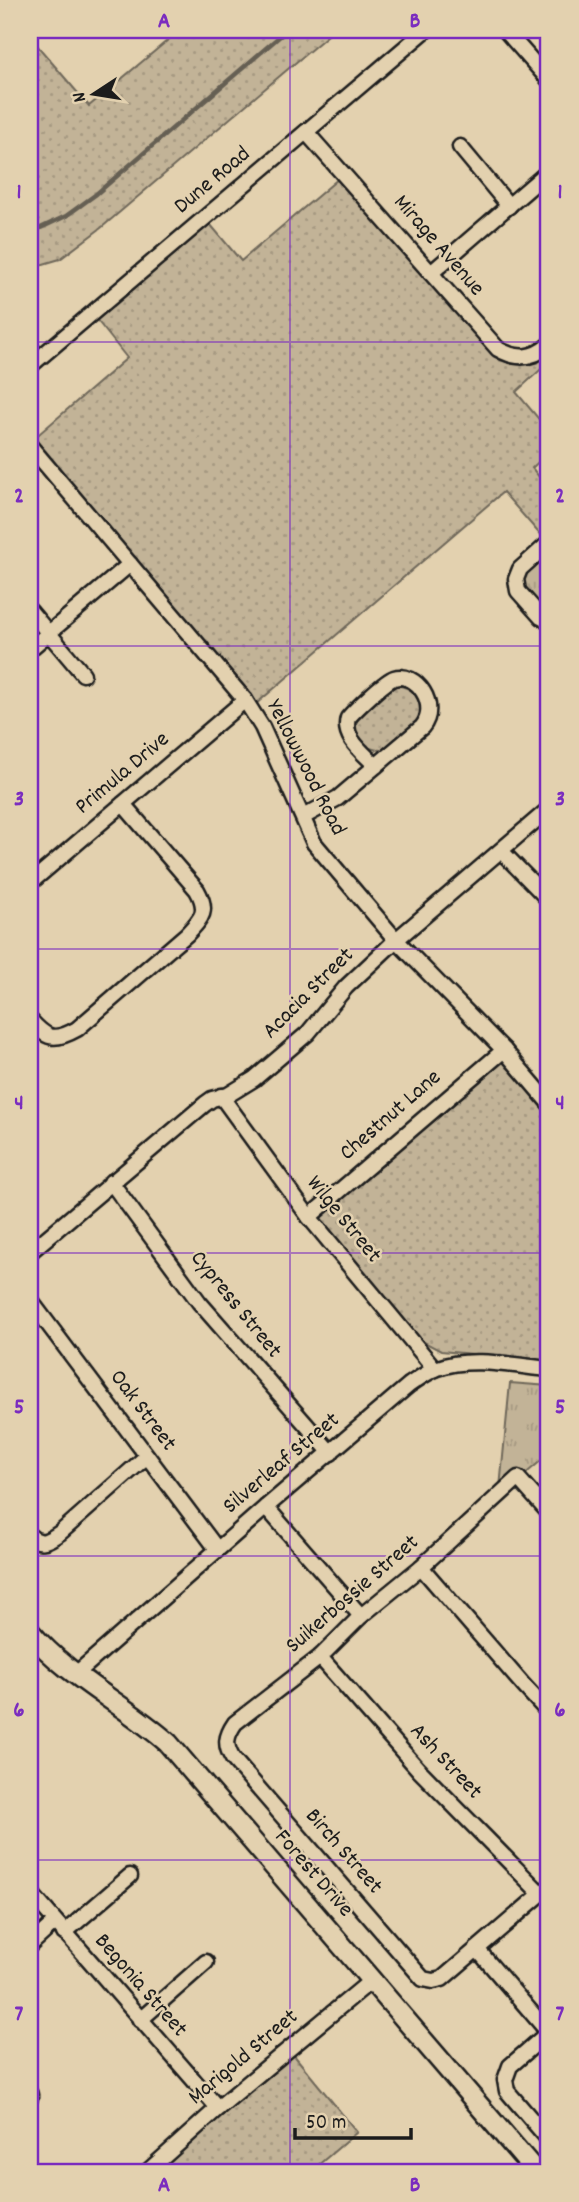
<svg xmlns="http://www.w3.org/2000/svg" width="579" height="2202" font-family="Dekko,sans-serif">
<defs>
<pattern id="grass-dots" width="8" height="8" patternUnits="userSpaceOnUse" patternTransform="scale(1.75)"><rect width="8" height="8" fill="#c2b397"/><path d="M2 2h.1M6 6h.1" fill="none" stroke="#a69982" stroke-width="1.8" stroke-linecap="round"/></pattern>
<pattern id="park-tufts" width="24" height="20" patternUnits="userSpaceOnUse" patternTransform="scale(1.75)"><rect width="24" height="20" fill="#c2b397"/><path d="M3 7l-1-3M5 7V3M7 7l1-3M15 17l-1-3M17 17v-4M19 17l1-3" fill="none" stroke="#a69982"/></pattern>
</defs>
<rect width="100%" height="100%" fill="#e3d1af"/>
<filter id="ink" filterUnits="userSpaceOnUse"><feTurbulence type="fractalNoise" baseFrequency=".0143" numOctaves="2"/><feDisplacementMap in="SourceGraphic" scale="14" xChannelSelector="R" yChannelSelector="G"/><feConvolveMatrix kernelMatrix="1 2 1 2 8 2 1 2 1" color-interpolation-filters="sRGB"/></filter>
<g filter="url(#ink)">
<g fill="url(#grass-dots)" stroke="#6f685a" stroke-width="2">
<path d="M180 30H334L101 228 60 259 30 268V37L89 106Z"/>
<path d="M338 179 495 355C513 364 526 366 544 357L549 362 516 392 549 431V452L532 468 549 489V535L544 539 503 492 256 704 236 678 33 439 127 358 92 314 205 218 241 261Z"/>
<path d="M394 686C411 684 431 702 420 721 415 728 390 748 381 750 374 750 367 748 362 743 342 722 375 694 394 686Z"/>
<path d="M502 1061 511 1065 549 1110V1361L441 1351 422 1341 321 1221 320 1216Z"/>
<path d="M293 2054 357 2132 310 2172H156Z"/>
</g>
<g fill="url(#park-tufts)" stroke="#6f685a" stroke-width="2">
<path d="M549 555V612C541 609 538 604 532 598 520 583 521 576 535 564 540 559 543 556 549 555Z"/>
<path d="M510 1383 549 1386V1454L523 1476 500 1488Z"/>
</g>
<g fill="none" stroke-linecap="round" stroke-linejoin="round">
<path stroke="#655f53" stroke-width="4.5" d="M30 233 66 216 95 195 287 30"/>
<defs>
<g id="street">
<path d="M505 30 549 80"/>
<path d="M306 132 498 349C517 360 533 359 549 345"/>
<path d="M460 147 509 206"/>
<path d="M431 273 549 171"/>
<path d="M30 366 426 30"/>
<path d="M30 446 245 700 262 727 314 843 396 940 504 1050 549 1103"/>
<path d="M549 543 520 569 516 579 518 591 541 617 549 621"/>
<path d="M30 611 83 674"/>
<path d="M30 649 130 564"/>
<path d="M303 817 338 798 422 727C440 705 416 671 394 678 385 681 355 710 348 718 342 738 364 753 376 766"/>
<path d="M501 851 549 900"/>
<path d="M30 883 245 700"/>
<path d="M30 1020C47 1039 54 1042 77 1029L187 934C202 918 209 911 197 890L123 804"/>
<path d="M221 1096 309 1217 435 1369"/>
<path d="M111 1182 199 1302 331 1453"/>
<path d="M309 1217 504 1050"/>
<path d="M30 1252 205 1104 212 1099 228 1095 254 1079 308 1033 346 987 396 940 549 809"/>
<path d="M30 1300 217 1549"/>
<path d="M266 1507 361 1616"/>
<path d="M549 1513 518 1478 421 1567 361 1616 320 1657 235 1723C226 1736 224 1745 233 1759L423 1979 433 1981 442 1979 549 1887"/>
<path d="M30 1536C41 1547 51 1539 61 1532L147 1456"/>
<path d="M421 1567 524 1686 549 1713"/>
<path d="M320 1657 419 1770 541 1894"/>
<path d="M76 1674 266 1507 409 1385C418 1379 427 1372 438 1368 470 1356 516 1366 549 1369"/>
<path d="M30 1892 218 2108"/>
<path d="M64 1933 130 1876"/>
<path d="M30 1945 55 1922"/>
<path d="M477 1949 549 2033"/>
<path d="M140 2020 206 1962"/>
<path d="M549 2032 510 2066 505 2080 507 2091 549 2140"/>
<path d="M30 2094V2098"/>
<path d="M147 2172 218 2108 372 1980"/>
</g>
<path id="secondary" d="M30 1632C68 1677 124 1704 168 1743L536 2172"/>
</defs>
<use href="#street" stroke="#1c1c1c" stroke-width="19"/>
<use href="#secondary" stroke="#1c1c1c" stroke-width="24"/>
<use href="#street" stroke="#e3d1af" stroke-width="14"/>
<use href="#secondary" stroke="#e3d1af" stroke-width="19"/>
</g>
</g>
<path fill="none" stroke="#7b2cbf" stroke-width="2" stroke-opacity="0.55" d="M290 30V2172M30 342H549M30 646H549M30 949H549M30 1253H549M30 1556H549M30 1860H549"/>
<g text-anchor="middle" dominant-baseline="central" stroke-width="5" stroke-linejoin="round" paint-order="stroke">
<g font-size="23" fill="#1c1c1c" stroke="#e3d1af">
<text transform="translate(213 181) rotate(-40)">Dune Road</text>
<text transform="translate(438 246) rotate(49)">Mirage Avenue</text>
<text transform="translate(305 768) rotate(63)">Yellowwood Road</text>
<text transform="translate(123 774) rotate(-40)">Primula Drive</text>
<text transform="translate(309 994) rotate(-45)">Acacia Street</text>
<text transform="translate(391 1116) rotate(-41)">Chestnut Lane</text>
<text transform="translate(343 1220) rotate(51)">Wilge Street</text>
<text transform="translate(235 1305) rotate(51)">Cypress Street</text>
<text transform="translate(142 1411) rotate(53)">Oak Street</text>
<text transform="translate(282 1464) rotate(-40)">Silverleaf Street</text>
<text transform="translate(353 1595) rotate(-41)">Suikerbossie Street</text>
<text transform="translate(445 1762) rotate(47)">Ash Street</text>
<text transform="translate(343 1852) rotate(49)">Birch Street</text>
<text transform="translate(313 1874) rotate(49)">Forest Drive</text>
<text transform="translate(140 1986) rotate(49)">Begonia Street</text>
<text transform="translate(244 2058) rotate(-40)">Marigold Street</text>
</g>
</g>
<rect width="579" height="2202" fill="none" stroke="#e3d1af" stroke-width="77"/>
<g transform="translate(94 94) rotate(258)" stroke="#e3d1af" stroke-width="5" paint-order="stroke">
<path d="M0-5L12 26L0 18L-12 26Z" fill="#1c1c1c"/>
<text y="-10" font-size="19" font-weight="bold" text-anchor="middle" fill="#1c1c1c">N</text>
</g>
<path d="M295 2128v10h116v-10" fill="none" stroke="#1c1c1c" stroke-width="3.5"/>
<text x="306" y="2128" font-size="21" fill="#1c1c1c" stroke="#e3d1af" stroke-width="5" paint-order="stroke">50 m</text>
<rect x="38" y="38" width="502" height="2126" fill="none" stroke="#7b2cbf" stroke-width="2.5"/>
<g font-size="23" text-anchor="middle" font-weight="bold" fill="#7b2cbf">
<text x="164" y="27">A</text>
<text x="415" y="27">B</text>
<text x="19" y="198">1</text>
<text x="560" y="198">1</text>
<text x="19" y="502">2</text>
<text x="560" y="502">2</text>
<text x="19" y="805">3</text>
<text x="560" y="805">3</text>
<text x="19" y="1109">4</text>
<text x="560" y="1109">4</text>
<text x="19" y="1413">5</text>
<text x="560" y="1413">5</text>
<text x="19" y="1716">6</text>
<text x="560" y="1716">6</text>
<text x="19" y="2020">7</text>
<text x="560" y="2020">7</text>
<text x="164" y="2191">A</text>
<text x="415" y="2191">B</text>
</g>
</svg>
